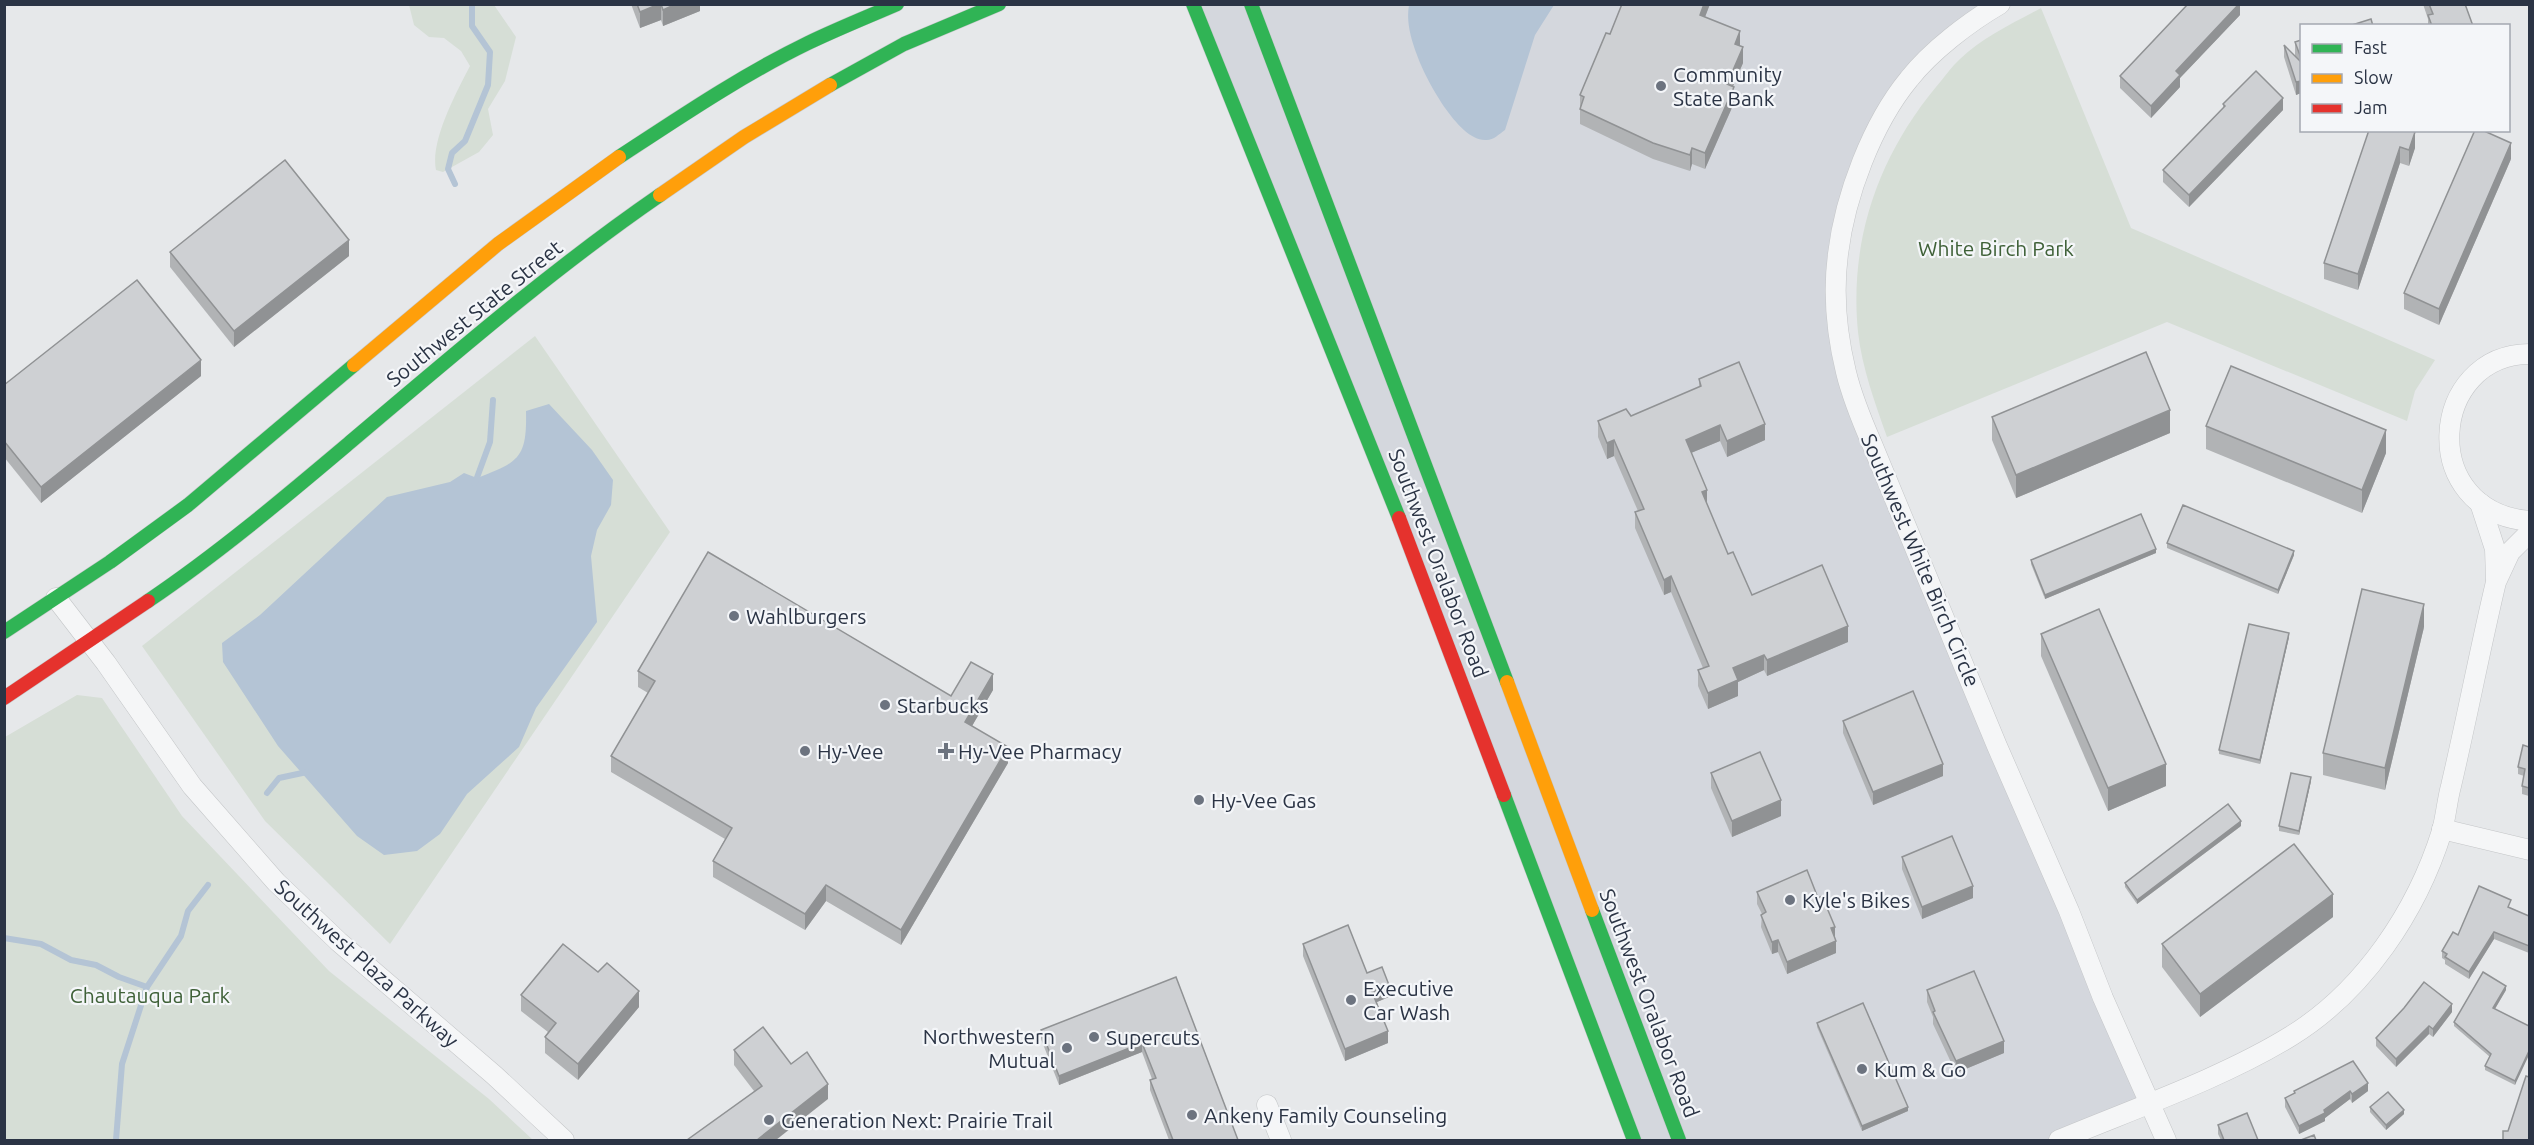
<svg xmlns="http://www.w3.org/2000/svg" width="2534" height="1145" font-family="Ubuntu,sans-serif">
<rect width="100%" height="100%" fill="#e6e8ea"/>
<path fill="#d4d7dd" d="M1193 5H2000L1979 17 1885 113 1838 253 1845 370 2149 1102 2059 1140H1634Z"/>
<g fill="#d6ded6">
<path d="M409 5H494L516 37 505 81 488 109 493 135 479 152 443 172 436 170C430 141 456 93 470 66L461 51 444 38 429 37 414 25Z"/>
<path d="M2041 8 2131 228 2435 360 2415 391 2407 421 2167 322 1887 437C1875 403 1862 368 1858 332 1849 241 1878 157 1936 87 1944 78 1951 67 1960 59 1983 37 2013 23 2041 8Z"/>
<path d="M535 336 670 532 390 944 265 821 142 646Z"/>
<path d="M77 695 102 698 182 816 329 971 489 1099 533 1140H5V737Z"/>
</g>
<g fill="#b4c4d5">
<path d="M1409 5H1554L1535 35 1505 130C1499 134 1493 141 1485 140 1458 140 1425 78 1417 55 1411 39 1406 22 1409 5Z"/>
<path d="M549 404 592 450 613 480 611 505 597 530 591 556 597 622 536 708 519 747 467 794 440 834 417 851 384 855 357 836 278 746 223 662 222 643 260 615 387 497 450 482 464 473 477 478C520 462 527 457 526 411Z"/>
</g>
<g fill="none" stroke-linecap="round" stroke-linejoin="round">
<g stroke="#b4c4d5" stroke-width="6">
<path d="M455 184 448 169 452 153 465 141 488 85 490 52 472 26V4"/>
<path d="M475 483 490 442 493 400"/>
<path d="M267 793 279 778 307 772"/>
<path d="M4 938 41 944 71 960 96 965 119 977 147 987"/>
<path d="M116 1140 122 1064 147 987 181 936 188 911 208 885"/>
</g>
<defs>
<g id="street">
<path d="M2000 4C1969 22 1931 51 1909 79 1872 124 1845 196 1838 254 1833 292 1837 335 1846 372 1852 397 1862 421 1872 444L1997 746 2069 911 2103 998 2166 1140"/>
<path d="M2530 354C2429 354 2416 512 2530 521"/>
<path d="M2480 503 2495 549 2496 579"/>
<path d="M56 598 106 663 192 786 276 882 339 942 494 1075 564 1140"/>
<path d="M2442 829 2530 850"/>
<path d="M1267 1105 1281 1140"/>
<path d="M2059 1140C2133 1109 2223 1078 2291 1036 2364 991 2417 911 2442 831 2446 816 2447 801 2451 786 2467 718 2480 649 2496 582L2510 552 2530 532"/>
</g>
<g id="fast">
<path d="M1193 4 1399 518"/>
<path d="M1251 4 1507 682"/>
<path d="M830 85 904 44 999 4"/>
<path d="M619 157C680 117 742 75 808 43 837 29 867 17 897 4"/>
<path d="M148 601C219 553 284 498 348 444 450 358 551 270 660 195"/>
<path d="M4 632 110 562 188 505 354 365"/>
<path d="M1504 795 1634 1140"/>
<path d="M1592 910 1679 1140"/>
</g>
<g id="slow">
<path d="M660 195 744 137 830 85"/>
<path d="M354 365 498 244 619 157"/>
<path d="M1507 682 1592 910"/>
</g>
<g id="jam">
<path d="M1399 518 1504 795"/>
<path d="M4 698 148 601"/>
</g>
</defs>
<use href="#street" stroke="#c4c6c8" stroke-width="21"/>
<use href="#fast" stroke="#c4c6c8" stroke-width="15"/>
<use href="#slow" stroke="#c4c6c8" stroke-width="15"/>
<use href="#jam" stroke="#c4c6c8" stroke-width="15"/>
<use href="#street" stroke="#f5f6f7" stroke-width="20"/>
<use href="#fast" stroke="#30b455" stroke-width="14"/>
<use href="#slow" stroke="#ff9f0a" stroke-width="14"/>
<use href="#jam" stroke="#e5322d" stroke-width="14"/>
</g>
<g fill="#b1b3b5">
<path d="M631 4H700V11L663 26 661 20 640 28Z"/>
<path d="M1622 4H1710L1705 17 1740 46 1743 63 1733 86 1734 103 1705 169 1692 164 1690 171 1653 159 1580 124V95L1610 34Z"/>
<path d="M2240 4V15L2180 78V87L2151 118 2120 88V76Z"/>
<path d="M2423 4H2465L2473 26H2428V19Z"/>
<path d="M2301 40V93L2296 95 2284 57V45L2295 56V42Z"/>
<path d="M2223 104 2283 110 2189 207 2163 182V170L2223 108Z"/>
<path d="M2369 130H2415V148L2409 166 2400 163 2358 290 2324 279V263Z"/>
<path d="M2511 159 2439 325 2404 309V293Z"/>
<path d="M170 252 349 256 234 347 170 267Z"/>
<path d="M201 376 41 503 4 457V385Z"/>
<path d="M1699 379 1765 440 1727 457 1720 441 1691 453 1707 505 1728 554 1752 595 1848 642 1767 676 1764 670 1738 682V696L1708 709 1698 686V670L1703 668 1671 592 1664 595 1635 528V512L1638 511 1614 456 1607 459 1598 437V421L1631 416 1699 387Z"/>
<path d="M1992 417 2170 433 2016 498 1992 440Z"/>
<path d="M2206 426 2386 453 2362 513 2206 449Z"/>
<path d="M2167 543 2294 555 2278 594 2167 548Z"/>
<path d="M2156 553 2045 599 2031 564V560Z"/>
<path d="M2424 627 2385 790 2323 775V753Z"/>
<path d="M2041 634 2166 786 2108 811 2041 656Z"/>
<path d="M2289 637 2260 764 2219 754V750Z"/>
<path d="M638 671 951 696 993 690 972 726 1008 763 901 945 826 901 805 930 713 877V861L725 839 611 772V756L648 693 638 687Z"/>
<path d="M1843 721 1943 776 1873 805 1843 733Z"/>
<path d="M2529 747V796L2522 794V786L2524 776 2518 774V767Z"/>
<path d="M1711 773 1781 816 1732 837 1711 788Z"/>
<path d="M2311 781 2299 835 2279 831V826Z"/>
<path d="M2241 826 2137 904 2125 887V883Z"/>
<path d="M1902 857 1973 898 1922 919 1902 869Z"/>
<path d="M1757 892 1835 939 1836 953 1787 974 1778 952 1772 954 1761 927 1762 914 1757 904Z"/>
<path d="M2511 908 2529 916V953L2494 939 2469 979 2445 964V960L2442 958V951L2458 935Z"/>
<path d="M2333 917 2200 1017 2162 967V944Z"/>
<path d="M1303 944 1367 973 1389 997 1377 1002 1388 1043 1345 1061 1303 956Z"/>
<path d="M598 972 639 1007 578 1080 545 1053V1037L548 1032 521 1011V995Z"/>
<path d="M1176 977 1238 1140H1169L1150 1090V1080L1152 1079 1142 1052 1059 1085 1041 1039V1030Z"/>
<path d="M1927 990 2004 1053 1956 1073 1933 1024V1017L1927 1002Z"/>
<path d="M2506 990 2495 1009 2529 1026 2515 1085 2485 1070V1066L2490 1057 2454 1026V1022Z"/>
<path d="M2452 1012 2433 1037 2429 1034 2396 1067 2376 1046V1038Z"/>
<path d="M1817 1023 1908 1111 1862 1131 1817 1027Z"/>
<path d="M734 1050 791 1064 828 1099 754 1091 734 1065Z"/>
<path d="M2294 1091H2368L2352 1103 2350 1099 2325 1118V1121L2299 1134 2285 1107V1098L2294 1094Z"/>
<path d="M2370 1107 2404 1114 2386 1130 2370 1112Z"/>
<path d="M2218 1125 2258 1140H2221L2218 1134Z"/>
</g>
<g fill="#909294">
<path d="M659 4H661V20L640 28V12Z"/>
<path d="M676 4H700V11L663 26V10Z"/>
<path d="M1704 4H1710L1700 30V15Z"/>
<path d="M2239 4H2240V15L2180 78V87L2151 118V106L2176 71Z"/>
<path d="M1740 31V47L1735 44Z"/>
<path d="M1743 47V63L1727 100V84Z"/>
<path d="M2301 81V93L2296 95V82Z"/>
<path d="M1734 87V103L1705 169V153Z"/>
<path d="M2283 98V110L2189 207V195Z"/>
<path d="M2415 132V148L2409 166V150Z"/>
<path d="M2511 143V159L2439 325V309Z"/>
<path d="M2400 147V163L2358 290V274Z"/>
<path d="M1692 148V164L1690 171V155Z"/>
<path d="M349 240V256L234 347V331Z"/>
<path d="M201 360V376L41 503V487Z"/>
<path d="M2170 410V433L2016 498V475Z"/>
<path d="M1765 424V440L1727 457V441Z"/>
<path d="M1720 425V441L1686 455V440Z"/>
<path d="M2386 430V453L2362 513V490Z"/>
<path d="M1614 440V456L1607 459V443Z"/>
<path d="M1707 490V506L1702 492Z"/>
<path d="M2156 549V553L2045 599V595Z"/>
<path d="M2294 551V555L2278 594V590Z"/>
<path d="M1671 576V592L1664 595V580Z"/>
<path d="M2424 604V627L2385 790V768Z"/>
<path d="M1848 626V642L1767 676V660Z"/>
<path d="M2289 633V637L2260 764V760Z"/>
<path d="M1764 655V670L1738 682V696L1708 709V693L1733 668Z"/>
<path d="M993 674V690L965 738V722Z"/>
<path d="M1008 747V763L901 945V930Z"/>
<path d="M1943 764V776L1873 805V792Z"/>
<path d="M2166 764V786L2108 811V788Z"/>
<path d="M2311 777V781L2299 835V831Z"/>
<path d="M1781 800V816L1732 837V821Z"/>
<path d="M2241 821V826L2137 904V900Z"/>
<path d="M826 885V901L805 930V914Z"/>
<path d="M1973 886V898L1922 919V907Z"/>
<path d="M2333 894V917L2200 1017V994Z"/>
<path d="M1835 927V939L1831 928Z"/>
<path d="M2494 932V939L2469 979V972Z"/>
<path d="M1778 940V952L1772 954V942Z"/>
<path d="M1836 941V953L1787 974V962Z"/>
<path d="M1389 985V997L1372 1004V992Z"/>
<path d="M2506 986V990L2493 1012V1008Z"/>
<path d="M639 991V1007L578 1080V1064Z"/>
<path d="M2452 1004V1012L2433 1037V1029Z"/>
<path d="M2429 1026V1034L2396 1067V1059Z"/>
<path d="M1388 1031V1043L1345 1061V1049Z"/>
<path d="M2004 1041V1053L1956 1073V1061Z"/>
<path d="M1142 1043V1052L1059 1085V1076Z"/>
<path d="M2529 1051V1055L2515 1085V1081Z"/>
<path d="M2368 1083V1091L2352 1103V1094Z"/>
<path d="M828 1084V1099L776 1140H757Z"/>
<path d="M2350 1091V1099L2325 1118V1121L2299 1134V1126L2324 1110Z"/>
<path d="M1908 1107V1111L1862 1131V1126Z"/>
<path d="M2404 1110V1114L2386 1130V1125Z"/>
</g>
<g fill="#ced0d3" stroke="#909294" stroke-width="1.5">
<path d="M637 4H659L640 12Z"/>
<path d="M661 4H676L663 10Z"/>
<path d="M1622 4H1704L1700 15 1740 31 1735 44 1743 47 1727 84 1734 87 1705 153 1692 148 1690 155 1653 143 1580 109 1584 97 1580 95 1606 33 1610 34Z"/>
<path d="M2188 4H2239L2176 71 2180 75 2151 106 2120 76Z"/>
<path d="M2429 4H2465L2473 26H2432L2428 15 2433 14Z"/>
<path d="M2371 19 2373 26H2349Z"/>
<path d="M2301 40V58L2295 42Z"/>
<path d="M2284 45 2301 62V81L2296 82Z"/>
<path d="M2256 71 2283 98 2189 195 2163 170 2225 106 2223 104Z"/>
<path d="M2369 130H2410L2415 132 2409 150 2400 147 2358 274 2324 263Z"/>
<path d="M2475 130H2482L2511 143 2439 309 2404 293Z"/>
<path d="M285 160 349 240 234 331 170 252Z"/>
<path d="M137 280 201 360 41 487 4 441V385Z"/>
<path d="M2146 352 2170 410 2016 475 1992 417Z"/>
<path d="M1739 362 1765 424 1727 441 1720 425 1686 440 1707 490 1702 492 1728 554 1733 552 1752 595 1822 565 1848 626 1767 660 1764 655 1733 668 1738 680 1708 693 1698 670 1709 666 1671 576 1664 580 1635 512 1644 509 1614 440 1607 443 1598 421 1626 409 1631 416 1701 386 1699 379Z"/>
<path d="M2231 366 2386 430 2362 490 2206 426Z"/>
<path d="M2183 505 2294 551 2278 590 2167 543Z"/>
<path d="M2141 514 2156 549 2045 595 2031 560Z"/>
<path d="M708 552 951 696 971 662 993 674 965 722 1008 747 901 930 826 885 805 914 713 861 732 828 611 756 655 681 638 671Z"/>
<path d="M2362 589 2424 604 2385 768 2323 753Z"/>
<path d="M2099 609 2166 764 2108 788 2041 634Z"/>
<path d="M2249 624 2289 633 2260 760 2219 750Z"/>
<path d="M1913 691 1943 764 1873 792 1843 721Z"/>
<path d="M2523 745 2529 747V788L2522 786 2525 769 2518 767Z"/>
<path d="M1760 752 1781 800 1732 821 1711 773Z"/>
<path d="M2291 773 2311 777 2299 831 2279 826Z"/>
<path d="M2228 804 2241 821 2137 900 2125 883Z"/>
<path d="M1952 836 1973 886 1922 907 1902 857Z"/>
<path d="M2294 844 2333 894 2200 994 2162 944Z"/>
<path d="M1807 870 1818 898 1822 896 1835 927 1831 928 1836 941 1787 962 1778 940 1772 942 1761 915 1766 912 1757 892Z"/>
<path d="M2479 886 2511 900 2508 907 2529 916V946L2494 932 2469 972 2445 957 2447 954 2442 951 2453 932 2458 935Z"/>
<path d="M1348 925 1367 973 1382 967 1389 985 1372 992 1388 1031 1345 1049 1303 944Z"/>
<path d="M563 944 598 972 607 963 639 991 578 1064 545 1037 556 1023 521 995Z"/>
<path d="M1974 971 2004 1041 1956 1061 1933 1012 1935 1011 1927 990Z"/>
<path d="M2483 972 2506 986 2493 1008 2529 1026V1051L2515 1081 2485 1066 2491 1054 2454 1022Z"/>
<path d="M1176 977 1238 1140H1173L1150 1080 1156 1078 1142 1043 1059 1076 1041 1030Z"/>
<path d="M2424 982 2452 1004 2433 1029 2429 1026 2396 1059 2376 1038 2404 1008Z"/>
<path d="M1863 1003 1908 1107 1862 1126 1817 1023Z"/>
<path d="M763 1027 791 1064 807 1052 828 1084 757 1140H687L762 1086 734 1050Z"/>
<path d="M2353 1061 2368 1083 2352 1094 2350 1091 2324 1110 2325 1113 2299 1126 2285 1098 2295 1093 2294 1091Z"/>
<path d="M2526 1076 2529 1077V1140H2503V1131H2508Z"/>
<path d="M2388 1092 2404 1110 2386 1125 2370 1107Z"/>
<path d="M2247 1113 2258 1140H2224L2218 1125Z"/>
<path d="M2314 1135 2316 1140H2301Z"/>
</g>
<g fill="#6c737f" stroke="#f4f6f9" stroke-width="2">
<circle cx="1661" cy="86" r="6"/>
<circle cx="734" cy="616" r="6"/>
<circle cx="885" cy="705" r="6"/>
<circle cx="805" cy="751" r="6"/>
<path d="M943 742h6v6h6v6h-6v6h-6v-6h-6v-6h6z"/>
<circle cx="1199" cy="800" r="6"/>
<circle cx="1790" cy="900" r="6"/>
<circle cx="1351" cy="1000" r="6"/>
<circle cx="1094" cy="1037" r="6"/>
<circle cx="1067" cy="1048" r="6"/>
<circle cx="1862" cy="1069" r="6"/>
<circle cx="1192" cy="1115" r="6"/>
<circle cx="769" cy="1120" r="6"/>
</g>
<g text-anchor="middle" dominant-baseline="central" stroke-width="4.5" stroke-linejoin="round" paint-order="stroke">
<g font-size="21" fill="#2b3445" stroke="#f4f6f9" text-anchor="start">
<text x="1673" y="74">Community<tspan x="1673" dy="24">State Bank</tspan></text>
<text x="746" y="616">Wahlburgers</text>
<text x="897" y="705">Starbucks</text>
<text x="817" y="751">Hy-Vee</text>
<text x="958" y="751">Hy-Vee Pharmacy</text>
<text x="1211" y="800">Hy-Vee Gas</text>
<text x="1802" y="900">Kyle's Bikes</text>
<text x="1363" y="988">Executive<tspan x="1363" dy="24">Car Wash</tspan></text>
<text x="1055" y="1036" text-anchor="end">Northwestern<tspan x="1055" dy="24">Mutual</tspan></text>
<text x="1106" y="1037">Supercuts</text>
<text x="1874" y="1069">Kum &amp; Go</text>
<text x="1204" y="1115">Ankeny Family Counseling</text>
<text x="781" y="1120">Generation Next: Prairie Trail</text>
</g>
<g font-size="21" fill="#3f6138" stroke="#f4f6f9">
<text x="1996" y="248">White Birch Park</text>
<text x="150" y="995">Chautauqua Park</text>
</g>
<g font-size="21" fill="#2b3445" stroke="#f4f6f9">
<text transform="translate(474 313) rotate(-39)">Southwest State Street</text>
<text transform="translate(1921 560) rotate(67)">Southwest White Birch Circle</text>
<text transform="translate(1439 563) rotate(69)">Southwest Oralabor Road</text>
<text transform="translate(367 963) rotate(42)">Southwest Plaza Parkway</text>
<text transform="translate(1650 1003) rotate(69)">Southwest Oralabor Road</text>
</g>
</g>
<rect width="2534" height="1145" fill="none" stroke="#2b3445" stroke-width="12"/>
<rect x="2300" y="24" width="210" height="108" fill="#f4f6f9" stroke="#a4a8b1" stroke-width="1.5"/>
<rect x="2312" y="44" width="30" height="9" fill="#30b455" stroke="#a4a8b1" stroke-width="1.5"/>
<text x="2354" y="54" font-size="18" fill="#2b3445">Fast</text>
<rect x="2312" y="74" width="30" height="9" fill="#ff9f0a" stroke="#a4a8b1" stroke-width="1.5"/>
<text x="2354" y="84" font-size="18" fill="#2b3445">Slow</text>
<rect x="2312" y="104" width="30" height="9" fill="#e5322d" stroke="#a4a8b1" stroke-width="1.5"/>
<text x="2354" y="114" font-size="18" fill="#2b3445">Jam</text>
</svg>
